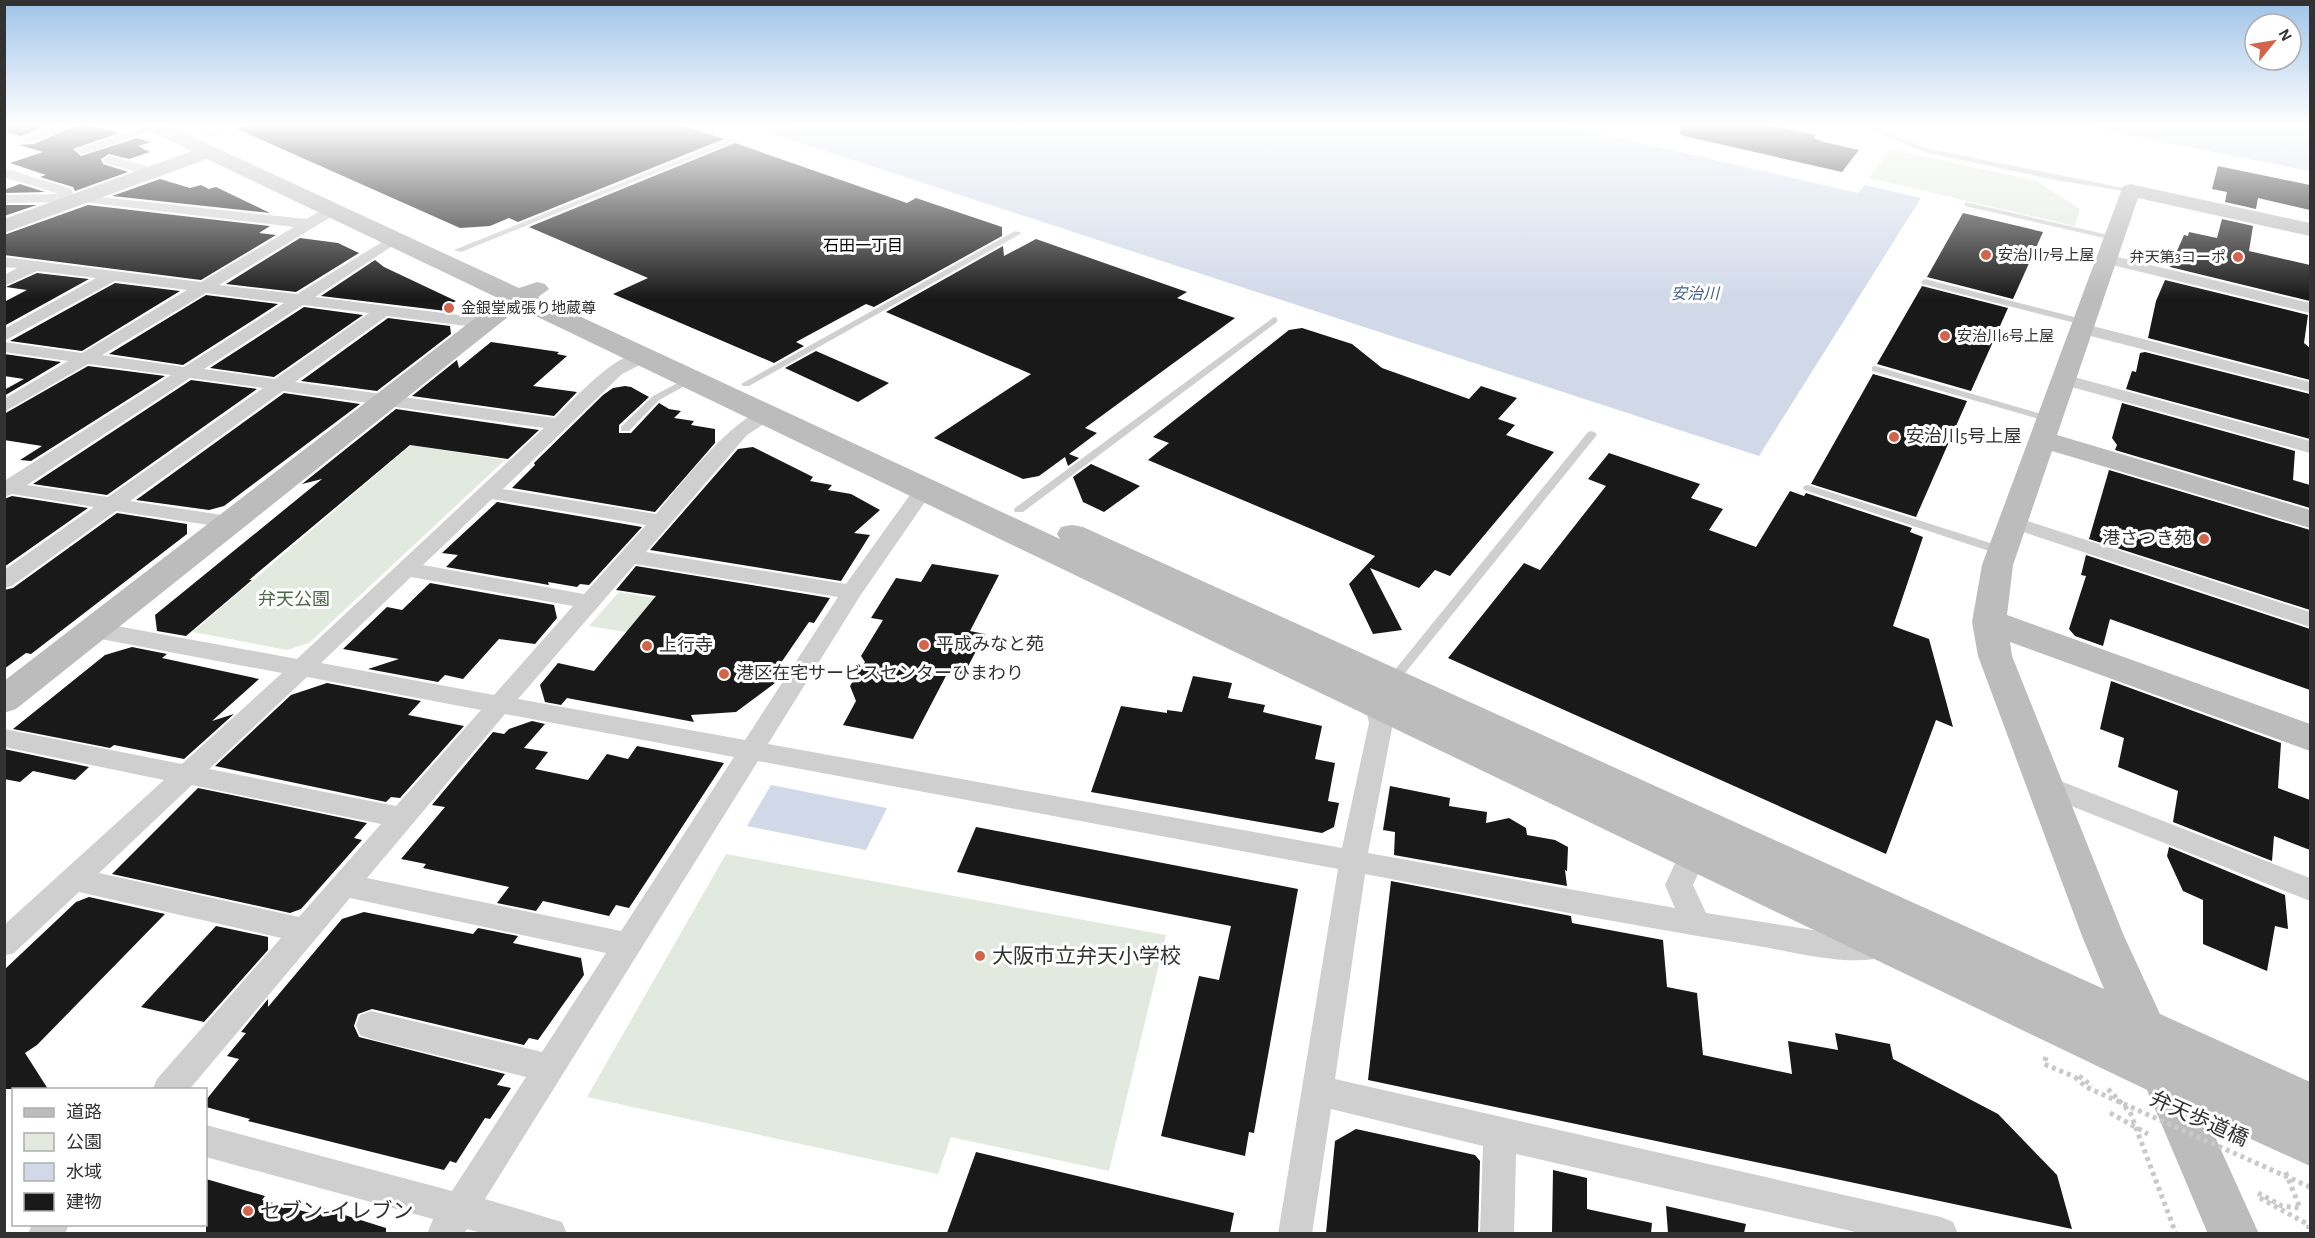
<svg xmlns="http://www.w3.org/2000/svg" width="2315" height="1238" font-family="'Alegreya Sans','Noto Sans JP',sans-serif">
<rect width="100%" height="100%" fill="#fff"/>
<g fill="#e2e9df">
<path d="M1890 149 2036 181 2080 209 2075 226 1869 178Z"/>
<path d="M411 445 505 460 309 643 287 650 193 632Z"/>
<path d="M619 592 709 607 631 633 589 626Z"/>
<path d="M726 854 1166 935 1109 1171 951 1137 938 1174 587 1097Z"/>
</g>
<g fill="#d1d9e9">
<path d="M789 125H1562L1858 193 1865 185 1921 198 1759 456 770 133Z"/>
<path d="M2077 125H2310V171Z"/>
<path d="M771 785 887 808 866 850 747 826Z"/>
</g>
<g fill="#191919">
<path d="M6 125H50L21 136 5 132Z"/>
<path d="M77 125H92L119 133 73 149 81 156 137 138 151 142 138 146 150 152 129 159 109 154 101 159 103 164 128 172 75 191 73 187 40 177 46 175 10 163 43 152 19 145 34 144Z"/>
<path d="M243 125H682L724 139 518 222 509 218 490 226 460 228 237 129Z"/>
<path d="M1681 125H1771L1816 135 1813 138 1824 142 1859 150 1842 172 1680 135Z"/>
<path d="M735 143 907 203 916 198 1002 227V236L874 307 866 304 796 342 804 346 774 363 613 294 648 278 529 227Z"/>
<path d="M2218 166 2310 185V210L2258 198 2256 209 2225 202 2227 192 2212 189Z"/>
<path d="M160 179 190 188 201 185 209 189 216 187 270 213 112 196Z"/>
<path d="M20 184 45 192 4 193V190Z"/>
<path d="M4 205H37L4 216Z"/>
<path d="M88 205 270 226 259 233 276 235 201 280 4 255V235Z"/>
<path d="M1963 213 2043 232 2013 299 1927 277Z"/>
<path d="M2222 219 2253 226 2249 251 2310 265V301L2170 267 2184 235 2188 236 2189 232 2217 238Z"/>
<path d="M300 238 338 243 359 253 296 292 226 284Z"/>
<path d="M1036 239 1187 292 1177 298 1235 318 1085 428 1097 433 1069 454 1079 458 1068 466 1065 457 1039 476 1023 479 934 438 1031 374 886 312 1003 246 1004 256Z"/>
<path d="M375 260 384 267 456 301 445 306 446 311 321 296Z"/>
<path d="M37 273 89 279 4 326V302L27 290 6 287Z"/>
<path d="M2165 280 2308 315 2304 343 2310 348V380L2148 338 2156 301Z"/>
<path d="M115 283 180 291 82 351 10 341Z"/>
<path d="M1922 286 2008 308 1971 391 1877 364Z"/>
<path d="M206 295 278 304 183 365 109 354Z"/>
<path d="M304 307 363 315 274 377 210 368Z"/>
<path d="M388 318 450 326 451 334 377 391 301 381Z"/>
<path d="M1302 328 1352 344 1382 368 1469 399 1481 386 1517 398 1498 419 1515 425 1506 435 1554 452 1450 576 1435 570 1419 588 1370 568 1402 630 1373 634 1349 584 1375 556 1148 460 1169 443 1153 437 1289 330Z"/>
<path d="M491 342 559 352 557 354 567 356 533 386 577 392 554 416 412 396 457 360 459 368Z"/>
<path d="M816 351 889 383 858 402 785 368Z"/>
<path d="M2145 352 2310 394V439L2126 389 2132 371 2136 372 2140 353Z"/>
<path d="M4 354 61 362 4 396V390L24 379 4 376Z"/>
<path d="M88 366 165 376 31 461 20 460 42 446 4 440V414Z"/>
<path d="M1873 374 1967 401 1916 517 1811 484Z"/>
<path d="M191 380 257 389 107 495 33 484Z"/>
<path d="M625 386 631 387 649 397 619 425V433H631L659 403 669 409 681 411 674 418 694 421 691 425 715 429V443L655 512 512 488 535 465 534 463 603 395 613 388Z"/>
<path d="M284 393 360 404 224 506 209 510 136 500Z"/>
<path d="M2122 403 2295 451 2293 480 2310 485V508L2115 450 2117 445 2112 438Z"/>
<path d="M396 409 539 430 508 459 410 445 249 580H252L186 636 157 631 155 615 322 479 302 484Z"/>
<path d="M753 447 813 477 810 481 832 485 828 490 851 494 880 510 854 533 870 535 841 581 650 550 738 449Z"/>
<path d="M1609 453 1700 484 1691 498 1723 509 1709 530 1756 547 1790 491 1804 496 1806 493 1912 528 1910 532 1923 537 1893 626 1929 639 1953 727 1936 720 1886 854 1448 658 1524 563 1540 570 1606 486 1588 479Z"/>
<path d="M1091 464 1140 486 1104 512 1083 502 1073 477Z"/>
<path d="M2109 470 2310 530V610L2089 539Z"/>
<path d="M12 496 88 508 4 567V499Z"/>
<path d="M497 502 642 527 589 585 580 584 577 587 548 582 549 585 446 567 458 555 442 553Z"/>
<path d="M117 513 187 524V534L31 654 26 653 4 669V590L13 588Z"/>
<path d="M2086 555 2310 629V690L2110 619 2103 646 2075 636 2069 629 2086 576 2081 575Z"/>
<path d="M932 564 999 575 970 631 985 634 964 674 948 672 913 739 843 725 856 701 850 686 865 662 861 656 883 620 871 618 896 578 921 582Z"/>
<path d="M636 566 830 598 814 623 809 622 774 673 784 675 783 677 736 712 691 715 694 722 567 698 561 705 545 702 540 685 558 663 594 671 656 596 616 590Z"/>
<path d="M430 583 554 605 557 618 535 644 499 639 463 679 445 675 438 682 368 669 399 659 343 649 387 607 402 610Z"/>
<path d="M132 647 167 654 162 658 259 679 212 721 234 714 184 759 114 745 110 748 13 729 105 655Z"/>
<path d="M1193 676 1232 683 1228 698 1265 705 1263 712 1322 726 1315 759 1335 763 1328 801 1339 803 1334 827 1322 833 1091 792 1121 706 1167 713V710L1182 712Z"/>
<path d="M2111 681 2281 743 2278 788 2310 800V850L2274 836 2272 861 2173 822 2178 791 2118 767 2124 738 2100 729Z"/>
<path d="M327 683 421 701 408 715 464 726 400 798 391 797 386 802 215 766 291 695Z"/>
<path d="M532 721 545 724 524 748 548 752 535 769 588 780 607 754 628 759 637 746 724 763 629 908 616 905 609 916 543 901 536 911 497 903 509 887 423 868 426 864 401 859 445 807 432 805 493 732 504 734 509 729Z"/>
<path d="M4 749 89 767 75 780 33 771 20 782 4 779Z"/>
<path d="M1390 786 1450 798 1449 806 1487 812 1486 823 1509 818 1526 828 1527 835 1555 840 1568 847 1567 871 1565 870 1567 886 1394 855 1395 832 1383 830Z"/>
<path d="M198 788 367 823 354 838 362 840 301 909 290 913 112 874Z"/>
<path d="M976 827 1298 889 1254 1133 1249 1132 1245 1156 1161 1136 1199 976 1219 980 1231 926 957 872Z"/>
<path d="M2169 847 2285 895 2288 929 2275 926 2267 971 2203 944V900L2183 891 2167 856Z"/>
<path d="M1391 881 1571 916 1572 923 1663 940 1667 987 1697 993 1703 1055 1792 1074 1788 1041 1838 1050 1835 1033 1890 1044 1893 1059 1998 1114 2057 1175 2072 1229 1368 1080Z"/>
<path d="M89 897 165 914 37 1045 25 1053 48 1089H4V970L76 902Z"/>
<path d="M364 912 473 934 478 928 518 936 513 943 581 958 584 975 538 1040 529 1038 524 1045 372 1009 358 1014 354 1026 359 1037 505 1074 497 1085 511 1088 490 1119 485 1118 456 1163 450 1161 444 1170 248 1121 250 1119 206 1107V1100L239 1059 227 1056 246 1033 241 1032 268 999V1007L342 919Z"/>
<path d="M216 926 268 937V950L204 1022 141 1007Z"/>
<path d="M1356 1129 1475 1155 1480 1161 1478 1233H1326L1335 1141Z"/>
<path d="M976 1152 1234 1213 1230 1233H947Z"/>
<path d="M1553 1170 1587 1178V1209L1652 1223 1651 1233H1552Z"/>
<path d="M206 1179 265 1196 262 1200 314 1214 319 1207 386 1228V1233H206Z"/>
<path d="M1666 1206 1746 1224 1744 1233H1668Z"/>
</g>
<g fill="none" stroke-linecap="round" stroke-linejoin="round">
<g stroke="#c9c9c9" stroke-width="5" stroke-dasharray="4 4" stroke-linecap="butt">
<path d="M2046 1057 2044 1064 2075 1077"/>
<path d="M2079 1076 2092 1086"/>
<path d="M2108 1089 2130 1112 2176 1234"/>
<path d="M2110 1113 2148 1134"/>
<path d="M2258 1193 2282 1206 2300 1208 2285 1171"/>
<path d="M2260 1198 2309 1225 2307 1234"/>
</g>
<g fill="#cfcfcf" fill-rule="evenodd">
<path d="M231 125H241L208 136 203 135Z"/>
<path d="M1858 125H1867L1930 149 2134 190 2130 192 2061 181 1928 153Z"/>
<path d="M733 138 736 140 735 141 461 252 454 250Z"/>
<path d="M1965 202 2113 236 2117 238 2113 240 1965 206Z"/>
<path d="M1015 231 1022 233 749 386H743L741 384Z"/>
<path d="M1925 279 2086 320 2087 322 2083 325 1922 284 1921 282Z"/>
<path d="M1274 317 1277 318V322L1023 512H1015L1014 510 1015 508Z"/>
<path d="M1875 366 2052 417 2054 419 2052 421H2046L1872 371V367Z"/>
<path d="M691 376 694 377V381L659 400 629 431H621V427L653 396Z"/>
<path d="M1592 431 1597 434 1596 436 1397 683H1389L1387 680 1389 677 1588 432Z"/>
<path d="M1808 485 2006 548 2008 551 2002 555 1998 554 1804 490 1803 488 1804 486Z"/>
</g>
<g fill="#cfcfcf" fill-rule="evenodd">
<path d="M56 125H75L33 142 28 143 21 139Z"/>
<path d="M150 125 163 127 87 153 82 154 75 150Z"/>
<path d="M110 156 156 169 158 172 151 176 105 163 103 160Z"/>
<path d="M4 168 72 189 73 194 306 219 329 206H339L341 209 339 212 219 285 297 294 395 234 400 235 402 238 400 241 315 297 483 318 491 323 483 328 387 316 295 382 555 418C574 399 622 345 650 352L653 356 650 360 622 374 503 489 656 514C676 491 742 403 773 410L775 414 773 418 747 435 646 552 846 584 917 485H931L934 489 860 596 768 744 1342 848 1369 723 1364 703 1373 690 1381 687 1389 690 1393 696 1388 704 1393 723 1368 853 1675 908 1665 885 1684 844 1694 841 1704 844 1708 852 1693 885 1706 913 1838 934 1878 935 1888 938 1892 947 1888 956C1853 968 1795 952 1758 946 1626 925 1496 899 1365 874L1335 1079 1941 1217 1953 1222 1958 1234H1864L1516 1154 1514 1234H1480L1483 1146 1331 1109 1312 1234H1278L1338 869 758 761 485 1199 562 1222 567 1234H485L467 1229 464 1234H427L433 1219 206 1157V1125L452 1191 526 1077 371 1039 360 1035 356 1025 360 1015 371 1011 542 1052 606 953 350 898 189 1090H152L157 1079 281 938 79 892 14 953 4 956V925L164 780 4 747V729L182 764 282 673 95 638 87 635 84 630 87 625 95 622 297 659 544 428 283 391 130 501 229 516 236 518 239 522 236 526 229 528 116 511 12 586 4 588V570L94 507 12 494 4 497V481L171 375 88 364 4 412V399L68 361 4 352V342L82 353 187 290 115 281 4 341V329L96 278 37 271 4 286V275L17 268 4 267V257L201 282 294 227 83 202 4 203V195L59 194 4 177ZM206 293 284 303 184 367 102 355ZM303 305 369 313 275 379 204 369ZM190 378 263 388 108 497 27 485ZM492 499 646 525 584 594 423 565ZM635 564 838 597 745 740 518 699ZM411 577 573 606 494 695 321 663ZM307 677 481 710 396 806 209 769ZM505 714 734 757 621 931 367 878ZM192 785 381 824 299 917 99 873Z"/>
<path d="M2105 254 2310 303V313L2100 262 2097 259 2100 256Z"/>
<path d="M2081 323 2310 382V392L2075 332 2073 328Z"/>
<path d="M2063 374 2310 441V453L2057 383 2054 379Z"/>
<path d="M2012 516 2310 612V627L2005 526 2002 522 2005 518Z"/>
<path d="M2045 775 2310 878V901L2036 792 2032 785 2036 778Z"/>
<path d="M32 1224H69L65 1234H28Z"/>
</g>
<path fill="#bcbcbc" fill-rule="evenodd" d="M143 125H167L519 288 537 282 545 284 549 289 538 297 1060 539 1057 534 1061 527 1072 525 1083 527 2104 989 2082 936 1978 656 1972 622 1982 565 2123 186 2130 184 2310 223V236L2138 198 2057 435 2310 510V528L2052 451 2013 565 2007 615 2310 724V751L2010 642 2012 656 2124 936 2160 1014 2310 1082V1166L2207 1119 2259 1234H2208L2147 1090 519 308 16 709 4 713V681L500 299 207 159 4 233V219L192 151 145 129Z"/>
<path stroke="#c9c9c9" stroke-width="5" stroke-dasharray="4 4" stroke-linecap="butt" d="M2075 1077 2086 1087 2310 1187"/>
</g>
<linearGradient id="sky" x2="0" y2="1"><stop stop-color="#9fc3e8"/><stop offset="0.42" stop-color="#fff"/><stop offset="1" stop-color="#fff" stop-opacity="0"/></linearGradient>
<rect width="2315" height="298" fill="url(#sky)"/>
<g fill="#d1644b" stroke="#fff" stroke-width="2">
<circle cx="1986" cy="255" r="6"/>
<circle cx="2238" cy="257" r="6"/>
<circle cx="449" cy="308" r="6"/>
<circle cx="1945" cy="336" r="6"/>
<circle cx="1894" cy="437" r="6"/>
<circle cx="2204" cy="539" r="6"/>
<circle cx="924" cy="645" r="6"/>
<circle cx="647" cy="646" r="6"/>
<circle cx="724" cy="674" r="6"/>
<circle cx="980" cy="956" r="6"/>
<circle cx="248" cy="1211" r="6"/>
</g>
<g text-anchor="middle" dominant-baseline="central" stroke-width="6" stroke-linejoin="round" paint-order="stroke">
<g font-size="15" fill="#323232" stroke="#fff" text-anchor="start">
<text x="1998" y="255">安治川7号上屋</text>
<text x="2226" y="257" text-anchor="end">弁天第3コーポ</text>
<text x="461" y="308">金銀堂威張り地蔵尊</text>
<text x="1957" y="336">安治川6号上屋</text>
</g>
<g font-size="16" fill="#000" stroke="#fff">
<text x="863" y="246">石田一丁目</text>
</g>
<g font-size="16" font-style="italic" fill="#48608b" stroke="#fff">
<text x="1695" y="294">安治川</text>
</g>
<g font-size="18" fill="#323232" stroke="#fff" text-anchor="start">
<text x="1906" y="437">安治川5号上屋</text>
<text x="2192" y="539" text-anchor="end">港さつき苑</text>
<text x="936" y="645">平成みなと苑</text>
<text x="659" y="646">上行寺</text>
<text x="736" y="674">港区在宅サービスセンターひまわり</text>
</g>
<g font-size="18" fill="#4b6944" stroke="#fff">
<text x="294" y="600">弁天公園</text>
</g>
<g font-size="21" fill="#323232" stroke="#fff" text-anchor="start">
<text x="992" y="956">大阪市立弁天小学校</text>
<text x="260" y="1211">セブン-イレブン</text>
</g>
<g font-size="21" fill="#323232" stroke="#fff">
<text transform="translate(2199 1119) rotate(24)">弁天歩道橋</text>
</g>
</g>
<rect width="2315" height="1238" fill="none" stroke="#323232" stroke-width="12"/>
<rect x="12" y="1088" width="195" height="138" fill="#ffffff" stroke="#adadad" stroke-width="1.5"/>
<rect x="24" y="1108" width="30" height="9" fill="#bcbcbc" stroke="#adadad" stroke-width="1.5"/>
<text x="66" y="1118" font-size="18" fill="#323232">道路</text>
<rect x="24" y="1133" width="30" height="18" fill="#e2e9df" stroke="#adadad" stroke-width="1.5"/>
<text x="66" y="1148" font-size="18" fill="#323232">公園</text>
<rect x="24" y="1163" width="30" height="18" fill="#d1d9e9" stroke="#adadad" stroke-width="1.5"/>
<text x="66" y="1178" font-size="18" fill="#323232">水域</text>
<rect x="24" y="1193" width="30" height="18" fill="#191919" stroke="#adadad" stroke-width="1.5"/>
<text x="66" y="1208" font-size="18" fill="#323232">建物</text>
<g transform="translate(2273 42) rotate(60)"><circle r="28" fill="#ffffff" stroke="#adadad" stroke-width="1.5"/>
<path d="M0-4.5L10 22L0 15L-10 22Z" fill="#d1644b"/>
<text y="-9" font-size="16" font-weight="bold" text-anchor="middle" fill="#323232">N</text>
</g>
</svg>
